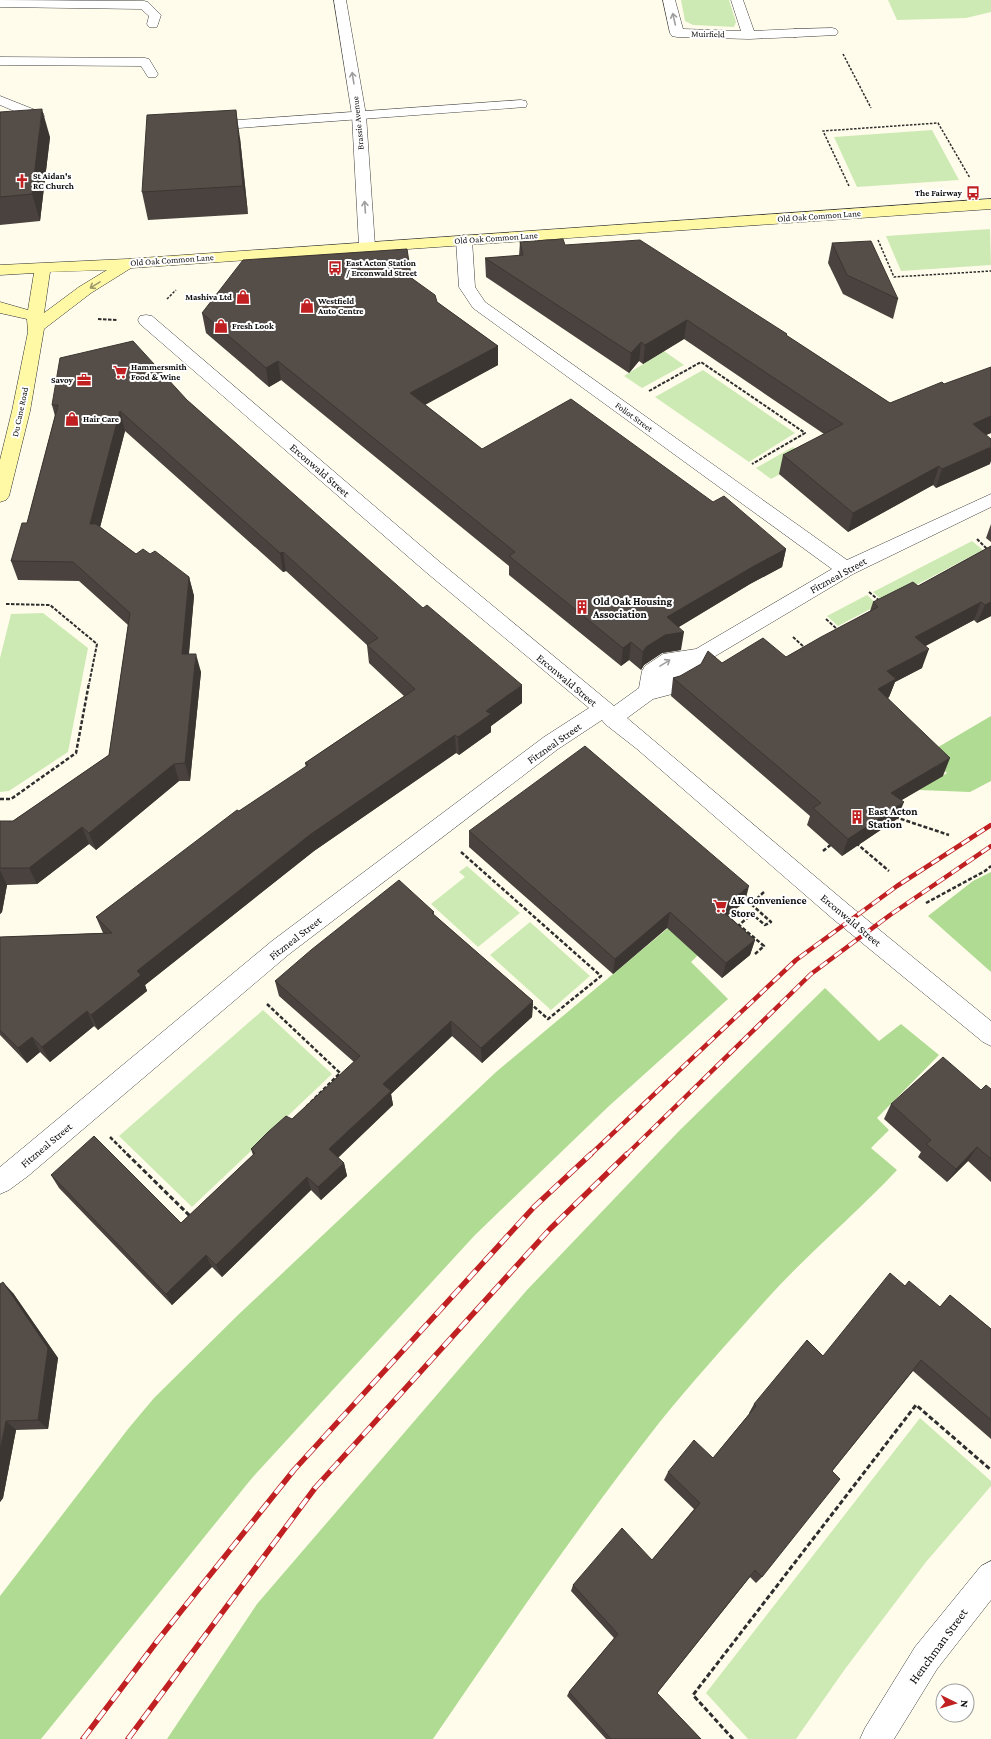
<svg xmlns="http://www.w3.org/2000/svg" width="991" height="1739" font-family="'Crimson Pro',serif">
<rect width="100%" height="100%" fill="#fffceb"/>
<g fill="#ceeab4">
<path d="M681 0H729L736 22 734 27 693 25 685 21Z"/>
<path d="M888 0H991V12L966 18 897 20Z"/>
<path d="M932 130 959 180 857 187 834 137Z"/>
<path d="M990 229 991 265 901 271 886 236Z"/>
<path d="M664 351 684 365 642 388 624 376Z"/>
<path d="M703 370 795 433 749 462 655 397Z"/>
<path d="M793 447 809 459 771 479 756 468Z"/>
<path d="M972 541 983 550 884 602 873 592Z"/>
<path d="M867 595 878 605 838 626 827 616Z"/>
<path d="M43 613 88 648 68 752 9 791 0 792V658L11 614Z"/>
<path d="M467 866 520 913 478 947 431 904 465 877 459 872Z"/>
<path d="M530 922 590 976 551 1010 490 955Z"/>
<path d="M263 1010 332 1074 192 1207 119 1136Z"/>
<path d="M920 1418 991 1481V1486L926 1562 845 1669 796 1739H748L706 1693Z"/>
</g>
<g fill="#b0db92">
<path d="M991 716V781L970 792 919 790 947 773 935 762 923 756Z"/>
<path d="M991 872V972L928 916 973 881Z"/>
<path d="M674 923 705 948 691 962 728 999 609 1106 475 1235 252 1478 41 1739H0V1596L128 1429 154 1398 238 1315 496 1072Z"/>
<path d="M825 988 879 1041 901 1024 939 1055 877 1118 889 1130 871 1148 897 1170C855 1215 807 1254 766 1300 730 1340 693 1381 659 1423 579 1525 506 1632 433 1739H167L257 1604 527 1290 679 1131Z"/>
</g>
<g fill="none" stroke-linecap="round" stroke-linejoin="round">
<defs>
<g id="lane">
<path d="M0 0 144 1 148 2 161 15 157 27H149L147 24 149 16 141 9 0 7Z"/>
<path d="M832 28 836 29 838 32 836 35 795 37 791 36 789 33 791 30 795 29Z"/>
<path d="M0 57 145 58 149 59 158 74 156 77H148L141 66 0 65Z"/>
<path d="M0 96 43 113 44 116 43 119H33L0 105Z"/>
<path d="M521 100 526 101 527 104 526 107 211 130 206 129 204 126 206 123 211 122Z"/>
<path d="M700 649 706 651 709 656 706 661 654 697 648 699 642 697 639 692 642 687 694 651Z"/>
</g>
<g id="street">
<path d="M334 0H346L366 115 375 246 372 249 367 251 362 249 359 246 352 115Z"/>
<path d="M663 0H675L683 29 741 31 731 0H743L754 31 795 29 800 30 802 33 800 36 795 37 749 39 677 37 672 36 670 33Z"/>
<path d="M464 235 469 237 472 240 475 287 485 302 847 560 991 494V507L853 574 707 661 701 663 704 668 697 681 676 693 653 699 627 718 849 905 991 1021V1046L983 1042 833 919 637 749 605 724 602 720 558 749 288 955 28 1176 9 1190 0 1194V1167L272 941 544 737 589 708 427 573 140 324 138 320 140 316 146 315 152 316 441 563 614 706 639 688 642 671 645 666 663 654 696 649 832 569 473 308 459 287 456 240 459 237ZM686 665 683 671 660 682 661 675 674 666Z"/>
<path d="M991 1561V1600L937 1669 894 1739H860L865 1728 915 1647 981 1566Z"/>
</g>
<path id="secondary" d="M991 199V209L131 268 91 293 44 329 30 411 9 496 6 500 0 502V460L12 411 28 332 27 319 0 313V302L28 310 34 273 0 275V265L127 259ZM107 270 79 287 44 313 50 272Z"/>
</defs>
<use href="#lane" stroke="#3f3f3f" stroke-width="1"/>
<use href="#street" stroke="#3f3f3f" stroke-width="1"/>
<use href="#secondary" stroke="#2e2e2e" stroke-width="1"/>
<g stroke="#2e2e2e" stroke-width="1.5" stroke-dasharray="2.5 1.5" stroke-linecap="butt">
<path d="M843 54 871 108"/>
<path d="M849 186 823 131 938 123 970 178"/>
<path d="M878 240 894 277 991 271"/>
<path d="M167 299 176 290"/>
</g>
<g stroke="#2e2e2e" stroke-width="2" stroke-dasharray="3.5 1.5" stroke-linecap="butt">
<path d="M98 319 117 320"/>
<path d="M649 391 701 362 805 433 752 464"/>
<path d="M977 539 988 550"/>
<path d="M869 592 881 602"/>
<path d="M6 604 50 605 97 644 89 684"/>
<path d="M826 619 838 630"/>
<path d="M793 637 805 648"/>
</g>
<g stroke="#2e2e2e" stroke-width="2.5" stroke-dasharray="4 2" stroke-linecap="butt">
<path d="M0 799H11L76 753 89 683"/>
<path d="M895 817 949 835"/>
<path d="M856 843 889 871"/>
<path d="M823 851 833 843"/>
<path d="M461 852 601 976 548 1019 531 1004"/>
<path d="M926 903 985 871 991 866"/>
<path d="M755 954 764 946 739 925 752 914 765 925 771 922 751 904 764 892"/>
<path d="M267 1004 340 1073 306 1107"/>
<path d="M110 1137 128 1155"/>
</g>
<g stroke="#2e2e2e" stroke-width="3" stroke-dasharray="5 2.5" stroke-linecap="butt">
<path d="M127 1154 190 1216"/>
<path d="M733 1739 693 1695 916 1405 991 1470"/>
</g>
<use href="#lane" fill="#fff" fill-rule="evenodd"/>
<use href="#street" fill="#fff" fill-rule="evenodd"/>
<use href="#secondary" fill="#fff9a6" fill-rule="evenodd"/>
<defs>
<g id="rail-far1">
<path d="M590 1155 796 960 897 886 991 825"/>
<path d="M626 1155 811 974 890 915 991 846"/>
</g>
<g id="rail">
<path d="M83 1739 158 1640 294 1470 534 1207 591 1154"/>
<path d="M128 1739 315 1488 550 1229 627 1154"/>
</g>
</defs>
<use href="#rail-far1" stroke="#c02021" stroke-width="4.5"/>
<use href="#rail" stroke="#c02021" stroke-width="5.5"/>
<use href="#rail-far1" stroke="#fff" stroke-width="3" stroke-dasharray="9" stroke-linecap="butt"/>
<use href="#rail" stroke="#fff" stroke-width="4" stroke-dasharray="12" stroke-linecap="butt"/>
</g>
<g fill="#49423e">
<path d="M0 112 50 137 40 221 0 225Z"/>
<path d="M240 138 248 214 148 220 142 192Z"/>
<path d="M520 242 565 245 787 336 890 403 991 368V433L986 435 990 464 936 488 933 485 848 532 779 474 783 455 824 434 684 339 643 364 639 361 629 373 486 277 485 258 519 256Z"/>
<path d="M832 243 898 299 893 319 843 294 828 263Z"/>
<path d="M412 278 437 302 498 346V365L425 405 482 449 713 502 786 549 782 567 750 584 679 627 681 650 662 653 644 665 641 670 629 660 621 666 509 575V566L281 380 269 387 206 333 202 313Z"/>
<path d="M187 400 522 703 491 726V732L459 755 456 753 314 851 145 985 147 991 98 1030 94 1026 50 1062 40 1052 27 1063 0 1035V937L103 933 96 917 239 811 306 767 305 763 404 696 369 663 367 645 286 571 283 572 125 431 100 527 136 554H150L189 577 194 596 189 654 201 672 190 781H179L96 850 89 844 37 884 7 885 2 912 0 914V821H13L109 755 128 625 79 581 18 580 11 561 27 523 55 416 52 405Z"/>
<path d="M991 524V542L986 538Z"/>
<path d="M991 546V616L977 623 974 620 925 646 922 668 895 682 889 697 888 698 943 776 901 800 897 819 842 856 807 825 810 816 671 696 673 678 722 663 786 657 870 611 873 602 918 586Z"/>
<path d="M469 831 745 902 728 915 755 940 750 955 722 978 667 928 613 974 469 847Z"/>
<path d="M434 912V915L533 1001 532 1017 482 1063 452 1036 391 1094 393 1105 338 1158 344 1163 347 1176 321 1200 311 1190 222 1277 212 1267 172 1305 59 1188 51 1175 181 1223 253 1155 251 1149 292 1119 354 1062 279 996 275 981Z"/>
<path d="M991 1089V1182L968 1161 947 1182 918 1157 921 1152 884 1119 891 1104 981 1090Z"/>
<path d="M905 1286 940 1307 950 1295 991 1329V1439L913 1371 832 1471 762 1577 756 1583 750 1577 657 1693 701 1739H606L567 1696 569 1692 614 1638 571 1591 573 1585 652 1560 694 1509 664 1480 668 1472 713 1458 749 1414V1413L754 1404 823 1356Z"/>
<path d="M13 1293 58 1358 48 1429 16 1430 3 1498 0 1502Z"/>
</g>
<g fill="#3c3632">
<path d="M42 109 50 137 40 221 32 194Z"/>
<path d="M236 110 240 138 248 214 243 186Z"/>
<path d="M687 320 684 339 643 364 645 345Z"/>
<path d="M641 342 639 361 629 373 631 353Z"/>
<path d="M498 346V365L411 412 410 393Z"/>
<path d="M278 361 281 380 269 387 266 368Z"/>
<path d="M120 411 125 431 96 543 90 524Z"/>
<path d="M991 416V433L966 443 973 424Z"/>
<path d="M991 447V461L990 464 936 488 942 469Z"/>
<path d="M939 466 933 485 848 532 853 513Z"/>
<path d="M786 549 782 567 750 584 667 634 684 632 681 650 662 653 644 665 641 670 643 652 667 617 754 566Z"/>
<path d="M283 552 286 571 283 572 280 553Z"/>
<path d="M189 577 194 596 187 673 182 654Z"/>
<path d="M981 602 974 620 909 655 915 637Z"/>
<path d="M991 602V616L977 623 985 605Z"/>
<path d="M631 642 629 660 621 666 623 648Z"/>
<path d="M929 649 922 668 895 682 889 697 872 707 878 689 887 671Z"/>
<path d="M196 654 201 672 190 781 185 763Z"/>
<path d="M522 685V703L491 726V732L459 755 458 737 486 711Z"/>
<path d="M455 735 456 753 314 851 145 985 147 991 98 1030 91 1015 137 971 311 834Z"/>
<path d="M950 758 943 776 885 810 891 793Z"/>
<path d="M174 764 179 781 96 850 89 833Z"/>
<path d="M904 802 897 819 842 856 848 839Z"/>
<path d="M82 827 89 844 37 884 29 868Z"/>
<path d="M0 870 7 885 2 912 0 914Z"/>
<path d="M749 886 745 902 716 924 720 909Z"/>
<path d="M670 912 667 928 613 974 615 959Z"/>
<path d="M755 940 750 955 722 978 726 963Z"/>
<path d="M533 1001 532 1017 482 1063 481 1048Z"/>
<path d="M87 1011 94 1026 50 1062 42 1047Z"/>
<path d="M451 1021 452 1036 391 1094 393 1105 332 1163 329 1149 383 1084Z"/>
<path d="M32 1037 40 1052 27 1063 18 1048Z"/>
<path d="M977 1147 968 1161 947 1182 956 1169Z"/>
<path d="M344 1163 347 1176 321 1200 318 1187Z"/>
<path d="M307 1177 311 1190 222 1277 216 1265Z"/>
<path d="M206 1255 212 1267 172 1305 166 1294Z"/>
<path d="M3 1282 13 1293 58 1358 48 1429 38 1420Z"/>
<path d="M6 1421 16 1430 3 1498 0 1502V1449Z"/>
</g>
<g fill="#554d48" stroke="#3c3632">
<path d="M42 109 32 194 0 197V112Z"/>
<path d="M236 110 243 186 142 192 147 115Z"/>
<path d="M563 239 565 245 640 240 787 334 786 335 890 403 942 382 944 384 991 367V416L973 424 991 439V447L942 469 939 466 853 513 783 455 843 424 687 320 645 345 641 342 631 353 485 258 523 255 520 242Z"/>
<path d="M871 241 898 299 847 275 832 243Z"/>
<path d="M407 249 411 275 410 277 435 295 437 302 498 346 410 393 482 449 571 399 713 502 724 496 786 549 754 566 667 617 684 632 665 635 646 647 643 652 631 642 623 648 509 556 515 552 278 361 266 368 202 313 243 260Z"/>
<path d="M133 341 187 400 423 608 427 605 522 685 486 711 491 714 458 737 455 735 311 834 137 971 141 975 91 1015 87 1011 42 1047 32 1037 18 1048 0 1030V937L112 933 96 917 237 810 239 811 308 765 305 763 415 689 367 645 378 638 283 552 280 553 120 411 90 524H96L136 554 143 549 150 554 155 551 189 577 182 654H196L185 763 174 764 89 833 82 827 29 868H0V821H13L109 755 130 613 73 562 11 561 22 523H27L58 405H52L60 358Z"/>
<path d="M991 546V602L985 605 981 602 915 637 929 649 887 671 896 679 878 689 950 758 891 793 904 802 848 839 813 808 821 803 673 678 680 676 701 664 708 651 722 663 763 638 786 657 821 637 878 607 873 602 913 582 918 586Z"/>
<path d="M585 746 749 886 720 909 755 940 726 963 670 912 615 959 469 831Z"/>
<path d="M399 880 434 912 432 913 533 1001 481 1048 451 1021 383 1084 391 1091 329 1149 344 1163 318 1187 307 1177 216 1265 206 1255 166 1294 51 1175 94 1136 181 1223 255 1153 251 1149 268 1132 286 1116 292 1119 360 1056 275 981 311 950Z"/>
<path d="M943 1057 981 1090 986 1085 991 1089V1159L977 1147 956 1169 926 1144 931 1140 891 1104Z"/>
<path d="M890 1273 905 1286 909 1281 940 1307 950 1295 991 1329V1420L921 1360 832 1471 840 1479 762 1577 755 1570 657 1693 701 1739H611L569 1692 618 1634 573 1585 622 1528 652 1560 700 1503 668 1472 694 1440 713 1458 756 1406 754 1404 807 1340 823 1356Z"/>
<path d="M3 1282 48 1348 38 1420 6 1421 0 1449V1284Z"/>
</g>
<defs><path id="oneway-shaft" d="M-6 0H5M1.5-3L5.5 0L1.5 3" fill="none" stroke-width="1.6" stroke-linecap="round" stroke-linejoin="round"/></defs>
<g stroke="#9e9e9e">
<use href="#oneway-shaft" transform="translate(674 19) rotate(-103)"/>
<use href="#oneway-shaft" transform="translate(353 78) rotate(-99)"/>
<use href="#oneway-shaft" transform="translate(365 207) rotate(-94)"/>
<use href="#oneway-shaft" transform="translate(665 663) rotate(-32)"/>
</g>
<use stroke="#9e9a68" href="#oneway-shaft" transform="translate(95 285) rotate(148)"/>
<defs>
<symbol id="church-bare" viewBox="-9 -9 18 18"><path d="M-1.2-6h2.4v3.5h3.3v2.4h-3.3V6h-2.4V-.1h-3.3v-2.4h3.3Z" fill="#c02021" stroke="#fff" stroke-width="2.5" paint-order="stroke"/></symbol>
<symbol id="bus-bare" viewBox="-9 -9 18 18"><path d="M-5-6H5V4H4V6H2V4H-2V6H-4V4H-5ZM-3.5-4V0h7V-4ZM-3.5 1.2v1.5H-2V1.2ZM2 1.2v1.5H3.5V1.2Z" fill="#c02021" stroke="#fff" stroke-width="2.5" paint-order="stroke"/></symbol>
<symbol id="shop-bare" viewBox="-9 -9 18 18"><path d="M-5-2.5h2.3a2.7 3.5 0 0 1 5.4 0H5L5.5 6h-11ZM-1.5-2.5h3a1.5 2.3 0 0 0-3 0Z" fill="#c02021" stroke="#fff" stroke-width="2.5" paint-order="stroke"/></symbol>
<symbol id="supermarket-bare" viewBox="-9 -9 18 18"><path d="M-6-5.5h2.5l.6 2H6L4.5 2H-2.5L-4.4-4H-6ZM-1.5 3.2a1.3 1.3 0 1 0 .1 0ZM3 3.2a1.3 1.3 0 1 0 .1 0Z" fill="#c02021" stroke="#fff" stroke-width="2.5" paint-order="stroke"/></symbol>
<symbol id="office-bare" viewBox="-9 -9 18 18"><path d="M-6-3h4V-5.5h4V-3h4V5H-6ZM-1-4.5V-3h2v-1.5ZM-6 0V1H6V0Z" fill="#c02021" stroke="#fff" stroke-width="2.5" paint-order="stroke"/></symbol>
<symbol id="building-bare" viewBox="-9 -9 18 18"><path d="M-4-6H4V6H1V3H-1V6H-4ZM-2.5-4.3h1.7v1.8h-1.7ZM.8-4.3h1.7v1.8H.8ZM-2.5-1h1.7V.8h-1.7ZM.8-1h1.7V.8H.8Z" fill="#c02021" stroke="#fff" stroke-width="2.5" paint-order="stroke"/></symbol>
</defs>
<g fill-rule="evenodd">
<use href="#church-bare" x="12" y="171" width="20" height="20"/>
<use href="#bus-bare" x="963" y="183" width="20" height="20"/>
<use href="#bus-bare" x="325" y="258" width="20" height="20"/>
<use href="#shop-bare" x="233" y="287" width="20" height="20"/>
<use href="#shop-bare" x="297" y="296" width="20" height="20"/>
<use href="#shop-bare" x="211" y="316" width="20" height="20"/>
<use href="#supermarket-bare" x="110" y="362" width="20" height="20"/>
<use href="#office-bare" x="74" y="370" width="20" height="20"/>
<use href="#shop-bare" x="62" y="409" width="20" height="20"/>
<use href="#building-bare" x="572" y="597" width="20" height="20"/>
<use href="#building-bare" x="847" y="807" width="20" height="20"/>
<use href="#supermarket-bare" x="710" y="896" width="20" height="20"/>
</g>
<g text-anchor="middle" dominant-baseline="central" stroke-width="4" stroke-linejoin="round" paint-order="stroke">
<g font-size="9" fill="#0c0c0c" stroke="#fff">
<text transform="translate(708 34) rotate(1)">Muirfield</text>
<text transform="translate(358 123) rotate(-96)">Brassie Avenue</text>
<text transform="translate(819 216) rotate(-4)">Old Oak Common Lane</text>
<text transform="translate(496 238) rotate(-4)">Old Oak Common Lane</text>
<text transform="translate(172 260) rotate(-4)">Old Oak Common Lane</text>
<text transform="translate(20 412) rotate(-78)">Du Cane Road</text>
<text transform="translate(634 417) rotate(36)">Foliot Street</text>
</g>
<g font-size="9" font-weight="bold" fill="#0c0c0c" stroke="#fff" text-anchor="start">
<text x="33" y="176">St Aidan's<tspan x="33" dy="10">RC Church</tspan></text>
<text x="962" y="193" text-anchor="end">The Fairway</text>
<text x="346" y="263">East Acton Station<tspan x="346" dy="10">/ Erconwald Street</tspan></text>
<text x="232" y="297" text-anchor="end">Mashiva Ltd</text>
<text x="318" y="301">Westfield<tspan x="318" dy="10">Auto Centre</tspan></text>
<text x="232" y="326">Fresh Look</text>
<text x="131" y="367">Hammersmith<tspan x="131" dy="10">Food &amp; Wine</tspan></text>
<text x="73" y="380" text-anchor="end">Savoy</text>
<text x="83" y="419">Hair Care</text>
</g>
<g font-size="11" fill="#0c0c0c" stroke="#fff">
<text transform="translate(320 470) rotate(41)">Erconwald Street</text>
<text transform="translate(838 575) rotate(-29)">Fitzneal Street</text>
<text transform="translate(567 680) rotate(40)">Erconwald Street</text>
<text transform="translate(554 743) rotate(-35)">Fitzneal Street</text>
<text transform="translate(851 920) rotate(40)">Erconwald Street</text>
<text transform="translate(295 938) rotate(-38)">Fitzneal Street</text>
<text transform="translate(46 1145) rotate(-40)">Fitzneal Street</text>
</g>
<g font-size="11" font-weight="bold" fill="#0c0c0c" stroke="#fff" text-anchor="start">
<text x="593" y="601">Old Oak Housing<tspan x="593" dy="13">Association</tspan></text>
<text x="868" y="811">East Acton<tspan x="868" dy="13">Station</tspan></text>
<text x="731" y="900">AK Convenience<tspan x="731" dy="13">Store</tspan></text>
</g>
<g font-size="13" fill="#0c0c0c" stroke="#fff">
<text transform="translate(938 1646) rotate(-54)">Henchman Street</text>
</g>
</g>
<g transform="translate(955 1703) rotate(95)"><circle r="19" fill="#ffffff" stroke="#9e9e9e"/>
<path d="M0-3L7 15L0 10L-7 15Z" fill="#c02021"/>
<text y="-6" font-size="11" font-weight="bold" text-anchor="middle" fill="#0c0c0c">N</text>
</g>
</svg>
